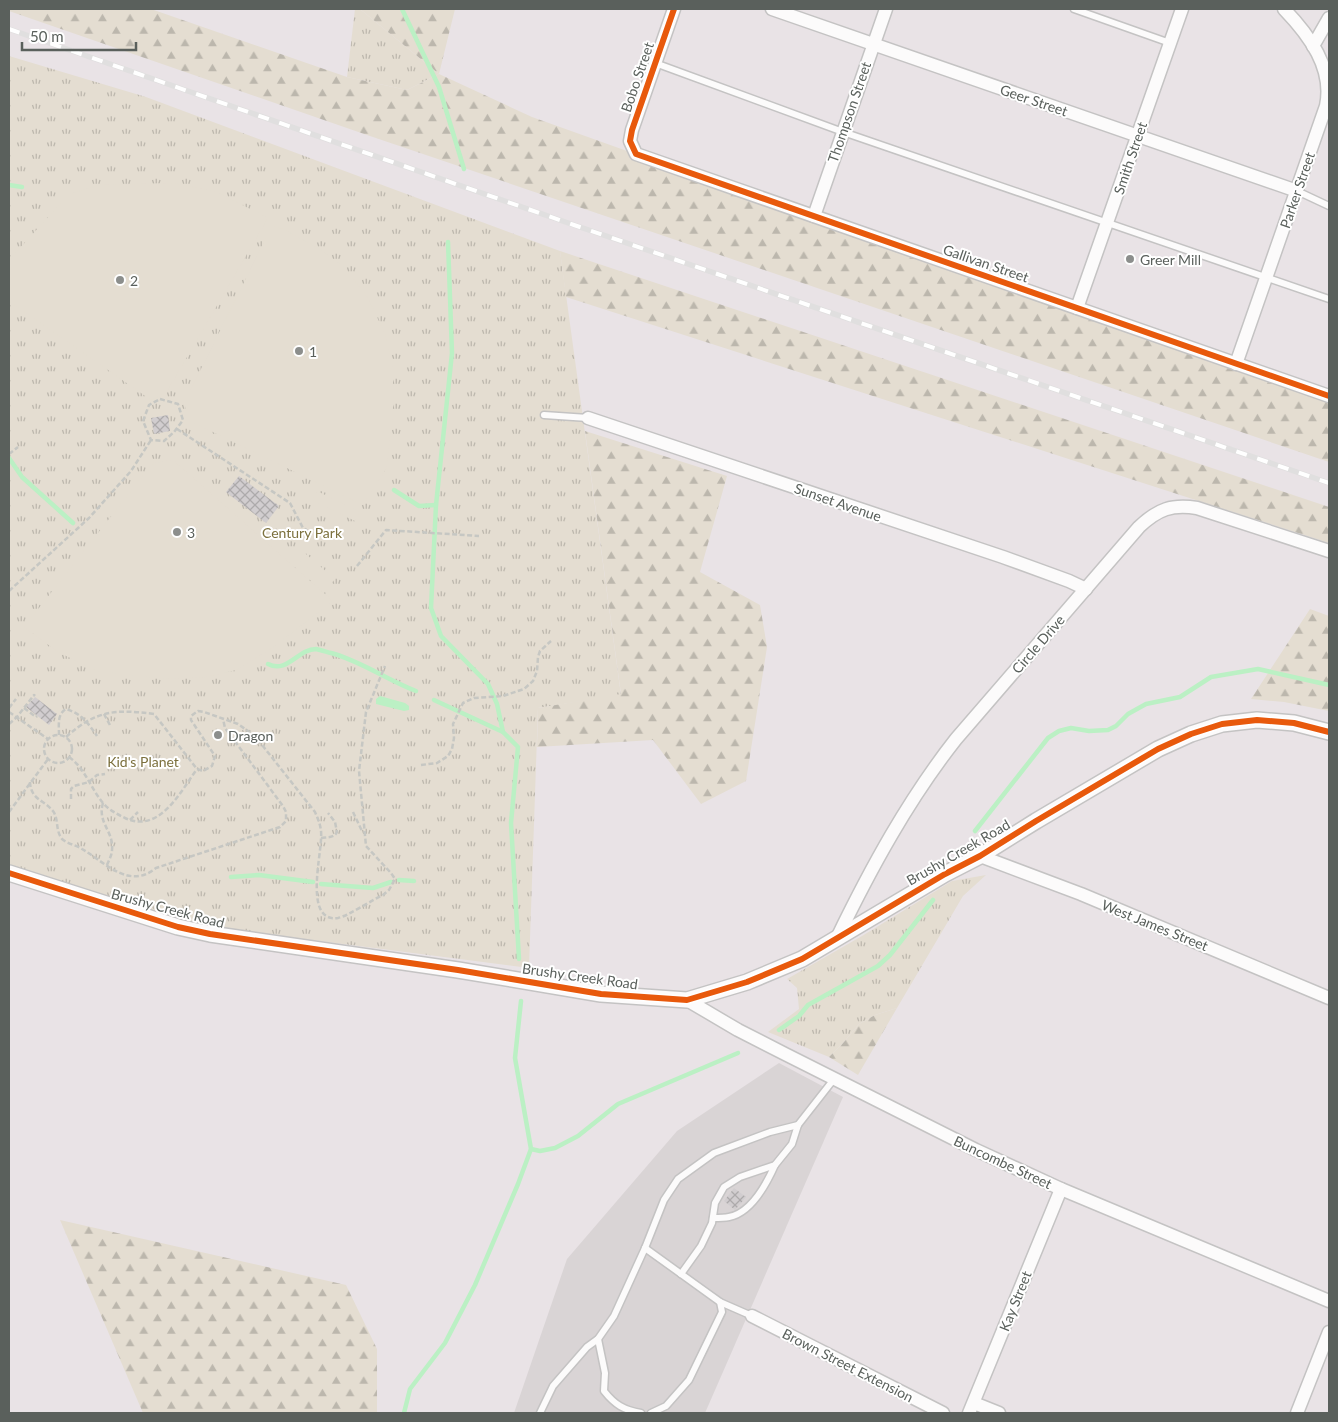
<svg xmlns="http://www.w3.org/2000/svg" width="1338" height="1422" font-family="Lato,sans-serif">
<defs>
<pattern id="grass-tufts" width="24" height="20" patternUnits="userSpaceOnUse" patternTransform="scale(1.25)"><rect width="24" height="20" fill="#e4ddd1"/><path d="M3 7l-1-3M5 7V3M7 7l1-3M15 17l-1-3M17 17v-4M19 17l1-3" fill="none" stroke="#bcb7ad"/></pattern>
<pattern id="forest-firs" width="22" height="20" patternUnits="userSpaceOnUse" patternTransform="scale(1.25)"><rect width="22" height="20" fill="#e4ddd1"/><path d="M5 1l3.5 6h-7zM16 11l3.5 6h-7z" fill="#bcb7ad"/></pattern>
<pattern id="building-cross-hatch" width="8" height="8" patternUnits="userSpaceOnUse" patternTransform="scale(1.25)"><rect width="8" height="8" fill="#d1cdcf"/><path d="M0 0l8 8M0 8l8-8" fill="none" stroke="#adaaab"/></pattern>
</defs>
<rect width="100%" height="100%" fill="#e9e3e6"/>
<path fill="#d9d4d5" d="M779 1063 843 1097 705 1413H514L567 1259 677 1131Z"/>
<g fill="url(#grass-tufts)">
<path d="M355 9H360L439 74 407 90 347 77Z"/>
<path d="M9 56 146 97 560 251 621 695 538 708 529 968 150 919 98 896 9 865Z"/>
<path d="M986 875 963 896 897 1008 875 1015 859 1024 844 1042 829 1057 768 1032 799 1009 797 988 787 979 862 936 952 881Z"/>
</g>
<g fill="url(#forest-firs)">
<path d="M9 9H151L347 77 407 90 439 74 360 9H455L439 74 532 117 1329 402V462L367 135 9 11Z"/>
<path d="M560 251 1329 507V543L566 297Z"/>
<path d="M585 431 727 476 700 572 760 605 767 647 746 781 701 804 653 740 537 747 538 708 621 694Z"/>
<path d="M1310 609 1329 616V711L1284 702 1251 699Z"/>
<path d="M897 1008 858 1075 829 1057 844 1042 859 1024 875 1015Z"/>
<path d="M60 1220 346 1285 377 1349V1413H143Z"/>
</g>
<g fill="#e4ddd1">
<path d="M173 183 217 192 268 218 166 393 151 400 9 301V260L60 204 73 193 99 185Z"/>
<path d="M272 226 283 229 320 249 345 268 368 298 385 334 393 368V414L386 469 363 505 190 421 184 403Z"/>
<path d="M173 460 333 601 272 648 236 670 206 677 165 679 97 671 58 652 24 627 153 463Z"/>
<path d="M317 491 360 512 355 521 312 500Z"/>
<path d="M299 548 335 579 329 586 293 555Z"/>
</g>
<path fill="#bbf0c4" d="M380 696 405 703 409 706V710L404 711 376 704V699Z"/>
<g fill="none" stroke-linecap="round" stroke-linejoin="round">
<g stroke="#bbf0c4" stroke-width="4.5">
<path d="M402 9 439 87 464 169"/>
<path d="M9 185 22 187"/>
<path d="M448 242 452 353 436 505 431 608 441 636 488 684 497 704 503 732 518 747 511 823 519 959"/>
<path d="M9 458 22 477 73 523"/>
<path d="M394 490 419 506 436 505"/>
<path d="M268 664C287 674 298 649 316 649 321 650 327 652 331 653 361 661 387 680 416 691"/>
<path d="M434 700 503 732"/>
<path d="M975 831 1048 738 1059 731 1071 728 1089 731 1108 730 1116 726 1128 714 1146 704 1180 697 1211 677 1258 669 1329 685"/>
<path d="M231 877 259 875 313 882"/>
<path d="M399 880 414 881"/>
<path d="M321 884 373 888 391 882"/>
<path d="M779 1030 799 1016 808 1005 878 966 890 955 933 900"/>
<path d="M531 1149 540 1151 555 1148 578 1136 618 1104 738 1053"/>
<path d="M404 1413 410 1389 445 1343 475 1285 518 1184 531 1149 515 1058 521 1001"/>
</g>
</g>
<g fill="url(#building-cross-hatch)">
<path d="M168 415 170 431 154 434 151 418Z"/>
<path d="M239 476 279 506 266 523 226 492Z"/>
<path d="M35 697 57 714 49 725 26 707Z"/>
<path d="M734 1188 746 1197 735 1210 724 1201Z"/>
</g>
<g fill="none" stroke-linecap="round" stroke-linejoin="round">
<defs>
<g id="service">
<path d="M1074 9 1170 43"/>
<path d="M655 63 843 132 1329 299"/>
<path d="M1297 191 1329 206"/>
<path d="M544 415 588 418"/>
<path d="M713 1218C718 1218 724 1218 729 1217 751 1213 767 1183 775 1165"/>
<path d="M645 1248 720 1302 722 1312 689 1380 666 1406 651 1413"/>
<path d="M681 1274 701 1246 712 1223 715 1203 724 1187 740 1177 775 1165 792 1144 798 1125"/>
<path d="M720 1302 752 1316"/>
<path d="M598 1339 605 1373 604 1391C615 1405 624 1410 641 1413"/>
<path d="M540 1413 553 1386 587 1347 598 1339 614 1316 645 1248 664 1200 678 1179 714 1153 770 1132 798 1125 834 1079"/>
</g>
<g id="minor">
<path d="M674 9 632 130 630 141 636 154 1329 396"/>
<path d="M772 9 1297 191"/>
<path d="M1313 46 1329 18"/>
<path d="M814 216 886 9"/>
<path d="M1077 308 1182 9"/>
<path d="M1236 364 1326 106C1334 68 1309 35 1284 9"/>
<path d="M588 418 1003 557 1069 581 1086 589"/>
<path d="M980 856 1081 894 1329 998"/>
<path d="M837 938C871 868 908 800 956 739L1139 527C1158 509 1172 504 1197 508L1329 551"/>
<path d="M687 1000 738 1030 785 1054 976 1150 1061 1189 1329 1301"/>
<path d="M752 1316 943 1413"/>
<path d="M974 1403 999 1413"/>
<path d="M969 1413 1061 1189"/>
<path d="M1297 1413 1329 1332"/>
</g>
<path id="tertiary" d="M9 873 178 927 210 934 458 970 601 994 687 1000 747 982 802 959 945 874 980 856 1036 821 1158 749 1191 734 1222 724 1257 720 1294 723 1329 732"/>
</defs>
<use href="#service" stroke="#c4c3c3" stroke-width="9"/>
<use href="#minor" stroke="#c4c3c3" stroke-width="15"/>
<use href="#tertiary" stroke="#c4c3c3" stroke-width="18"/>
<g stroke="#c6c7c3" stroke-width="2.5" stroke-dasharray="5 2.5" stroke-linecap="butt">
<path d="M160 399 178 404 183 420 174 432 164 441 151 440 143 421 149 405Z"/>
<path d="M177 429 290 503 303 528 311 533"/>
<path d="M9 454 18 447"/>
<path d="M357 566 386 530 479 536"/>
<path d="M9 591 89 518 131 471 151 440"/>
<path d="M9 708 16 699"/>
<path d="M24 708 36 717 37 716"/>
<path d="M9 712 48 739"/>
<path d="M104 714 111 727"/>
<path d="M9 724 17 717 34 695 35 696"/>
<circle cx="58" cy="749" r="14"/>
<path d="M59 735C59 725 57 714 66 709 82 714 88 723 97 736"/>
<path d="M66 737C96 710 116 709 154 714L197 769 203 771 212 766 215 756 191 720V716L198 711 204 712 238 724 255 736 315 812C319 821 322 829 321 838 321 857 304 923 338 918 348 916 372 900 383 895L389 890 395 879 391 873 366 846 359 771 366 712 385 666"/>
<path d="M69 757C85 768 91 789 103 803 109 810 117 814 125 818 160 834 180 792 197 769"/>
<path d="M421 765 437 763 448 756 452 749 454 738 453 724 463 703 474 698 503 696 524 689 533 681 537 671 538 657 540 651 551 641"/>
<path d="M30 782C31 800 43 799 53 811 59 819 55 830 62 839 68 844 76 845 82 849 106 863 129 890 156 868L280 827 286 821V812L283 806 225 728 223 719"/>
<path d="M71 799V789L74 786 89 782 97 775 105 774"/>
<path d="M103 803C97 823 114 831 112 850 112 855 109 860 107 865"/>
<path d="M9 812 48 759"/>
<path d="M353 812 361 829 364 832"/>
<path d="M130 820 138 812"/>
<path d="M321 838C328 837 334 838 337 832L335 822 328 813"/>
</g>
<use href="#service" stroke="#fcfbfb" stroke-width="6"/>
<use href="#minor" stroke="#fcfbfb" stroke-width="12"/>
<use href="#tertiary" stroke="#fcfbfb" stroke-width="15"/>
<defs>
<path id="rail" d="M9 29 574 225 1329 483"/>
</defs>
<use href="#rail" stroke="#e0dfdf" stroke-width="5.5"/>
<use href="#rail" stroke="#fff" stroke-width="4" stroke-dasharray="11" stroke-linecap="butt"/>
<defs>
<g id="cycleway">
<path d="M674 9 632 130 630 141 636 154 1329 396"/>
<path d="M9 873 178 927 210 934 458 970 601 994 687 1000 747 982 802 959 945 874 980 856 1036 821 1158 749 1191 734 1222 724 1257 720 1294 723 1329 732"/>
</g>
</defs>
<use href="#cycleway" stroke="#fff" stroke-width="9"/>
<use href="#cycleway" stroke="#e8590c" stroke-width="6"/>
</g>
<g fill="#8c8e8c" stroke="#fff" stroke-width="2">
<circle cx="1130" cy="259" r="5"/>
<circle cx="120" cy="280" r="5"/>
<circle cx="299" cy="351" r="5"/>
<circle cx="177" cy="532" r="5"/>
<circle cx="218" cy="735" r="5"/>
</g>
<g text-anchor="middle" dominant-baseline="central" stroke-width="4" stroke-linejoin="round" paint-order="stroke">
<g font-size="14" fill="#5a605c" stroke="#fff">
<text transform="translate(637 77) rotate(-71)">Bobo Street</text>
<text transform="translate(1034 100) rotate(19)">Geer Street</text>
<text transform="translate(849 112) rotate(-71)">Thompson Street</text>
<text transform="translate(1130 158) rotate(-71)">Smith Street</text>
<text transform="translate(1297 190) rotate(-71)">Parker Street</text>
<text transform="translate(986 263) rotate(19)">Gallivan Street</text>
<text transform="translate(838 502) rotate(19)">Sunset Avenue</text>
<text transform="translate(1038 644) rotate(-49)">Circle Drive</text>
<text transform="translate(958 852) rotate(-30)">Brushy Creek Road</text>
<text transform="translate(168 908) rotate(15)">Brushy Creek Road</text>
<text transform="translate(1155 925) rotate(22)">West James Street</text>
<text transform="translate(580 976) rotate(8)">Brushy Creek Road</text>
<text transform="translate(1003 1162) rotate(25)">Buncombe Street</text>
<text transform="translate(1015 1301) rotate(-68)">Kay Street</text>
<text transform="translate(848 1365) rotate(27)">Brown Street Extension</text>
</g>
<g font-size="14" fill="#5a605c" stroke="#fff" text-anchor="start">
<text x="1140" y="259">Greer Mill</text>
<text x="130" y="280">2</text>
<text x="309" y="351">1</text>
<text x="187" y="532">3</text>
<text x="228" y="735">Dragon</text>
</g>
<g font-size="14" fill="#7c703d" stroke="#fff">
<text x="302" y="532">Century Park</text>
<text x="143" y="761">Kid's Planet</text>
</g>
</g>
<rect width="1338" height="1422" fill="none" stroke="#5a605c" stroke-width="20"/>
<path d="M22 42v8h114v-8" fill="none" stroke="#5a605c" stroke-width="2.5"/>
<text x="30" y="42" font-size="15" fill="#5a605c" stroke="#ffffff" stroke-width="4" paint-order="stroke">50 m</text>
</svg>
